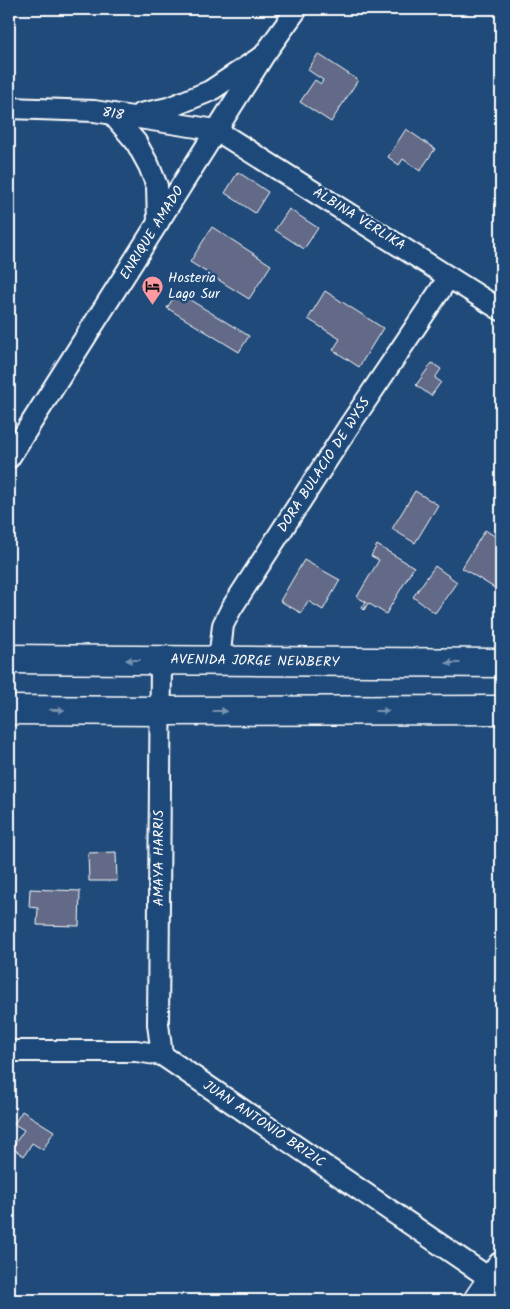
<svg xmlns="http://www.w3.org/2000/svg" width="510" height="1309" font-family="Kalam,sans-serif">
<rect width="100%" height="100%" fill="#1f4a7a"/>
<filter id="ink" filterUnits="userSpaceOnUse"><feTurbulence type="fractalNoise" baseFrequency=".02" numOctaves="2"/><feDisplacementMap in="SourceGraphic" scale="10" xChannelSelector="R" yChannelSelector="G"/><feConvolveMatrix kernelMatrix="1 2 1 2 8 2 1 2 1" color-interpolation-filters="sRGB"/></filter>
<g filter="url(#ink)">
<g fill="#646b87" stroke="#fff">
<path d="M318 54 358 80 331 122 300 102 315 80 321 84 323 80 308 70Z"/>
<path d="M406 129 435 149 420 171 403 159 399 165 388 157Z"/>
<path d="M238 172 268 192 255 213 225 193Z"/>
<path d="M289 209 318 228 304 249 275 230Z"/>
<path d="M212 227 271 265 249 299 190 262Z"/>
<path d="M325 291 383 328 359 367 333 350 340 339 308 319Z"/>
<path d="M177 292 249 336 239 352 167 308Z"/>
<path d="M432 363 441 369 435 378 441 382 431 396 416 385Z"/>
<path d="M415 491 438 505 415 543 392 529Z"/>
<path d="M485 530 501 540V592L462 568Z"/>
<path d="M377 545 414 567 386 614 368 603 364 610 362 608 366 602 357 597 379 560 371 556Z"/>
<path d="M304 560 340 580 323 610 308 601 301 613 280 601Z"/>
<path d="M435 566 457 582 435 613 413 597Z"/>
<path d="M116 852 117 881H89L88 853Z"/>
<path d="M30 889 80 891 79 926 37 925 38 908 29 907Z"/>
<path d="M22 1111 54 1131 43 1150 32 1143 24 1156 12 1148 24 1130 14 1124Z"/>
</g>
<g fill="none" stroke-linecap="round" stroke-linejoin="round">
<defs>
<g id="street">
<path d="M9 108 94 111 216 130 501 310"/>
<path d="M112 114 136 142 149 166 157 186 158 223"/>
<path d="M140 114 168 108 210 91 258 59"/>
<path d="M9 458 264 55 297 9"/>
<path d="M161 660 158 1024 162 1055"/>
<path d="M219 661 223 625 231 609 349 426 449 277"/>
<path d="M9 1051H136L162 1055 501 1286"/>
</g>
<g id="secondary">
<path d="M9 659 501 663"/>
<path d="M9 710 159 711 501 710"/>
<path d="M478 1300 501 1266"/>
</g>
</defs>
<use href="#street" stroke="#fff" stroke-width="24"/>
<use href="#secondary" stroke="#fff" stroke-width="31"/>
<use href="#street" stroke="#1f4a7a" stroke-width="20"/>
<use href="#secondary" stroke="#1f4a7a" stroke-width="28"/>
</g>
<defs><path id="oneway-solid" d="M-6-.8H1V-3.2L6.5 0L1 3.2V.8H-6Z" transform="scale(1.25)"/></defs>
<g fill="#7992af">
<use href="#oneway-solid" transform="translate(133 660) rotate(-180)"/>
<use href="#oneway-solid" transform="translate(453 663) rotate(-180)"/>
<use href="#oneway-solid" transform="translate(57 710) rotate(1)"/>
<use href="#oneway-solid" transform="translate(220 711)"/>
<use href="#oneway-solid" transform="translate(382 711)"/>
</g>
</g>
<defs>
<symbol id="hotel-pin" viewBox="-11 -11 22 30"><path d="M0 17L-7.5 6A9.5 9.5 0 1 1 7.5 6Z" fill="#ff9aa2" stroke="#1f4a7a"/><path d="M-6-4.5h1.5V1H6V5H4.5V3h-9V5H-6ZM-4 0a1.8 1.8 0 1 1 3.6 0ZM.5 0V-2.5h3Q6-2.5 6 0Z" fill="#111"/></symbol>
</defs>
<g fill-rule="evenodd">
<use href="#hotel-pin" x="140" y="274" width="25" height="34"/>
</g>
<g text-anchor="middle" dominant-baseline="central" stroke-width="5" stroke-linejoin="round" paint-order="stroke">
<g font-size="14" fill="#fff" stroke="#1f4a7a">
<text transform="translate(113 114) rotate(10)">818</text>
<text transform="translate(359 219) rotate(32)">ALBINA VERLIKA</text>
<text transform="translate(152 233) rotate(-58)">ENRIQUE AMADO</text>
<text transform="translate(324 465) rotate(-57)">DORA BULACIO DE WYSS</text>
<text transform="translate(255 661) rotate(1)">AVENIDA JORGE NEWBERY</text>
<text transform="translate(159 858) rotate(-90)">AMAYA HARRIS</text>
<text transform="translate(264 1124) rotate(34)">JUAN ANTONIO BRIZIC</text>
</g>
<g font-size="14" fill="#fff" stroke="#1f4a7a" text-anchor="start">
<text x="168" y="278">Hosteria<tspan x="168" dy="16">Lago Sur</tspan></text>
</g>
</g>
<rect width="510" height="1309" fill="none" stroke="#1f4a7a" stroke-width="30"/>
<rect x="15" y="15" width="480" height="1279" fill="none" stroke="#fff" stroke-width="2" filter="url(#ink)"/>
</svg>
